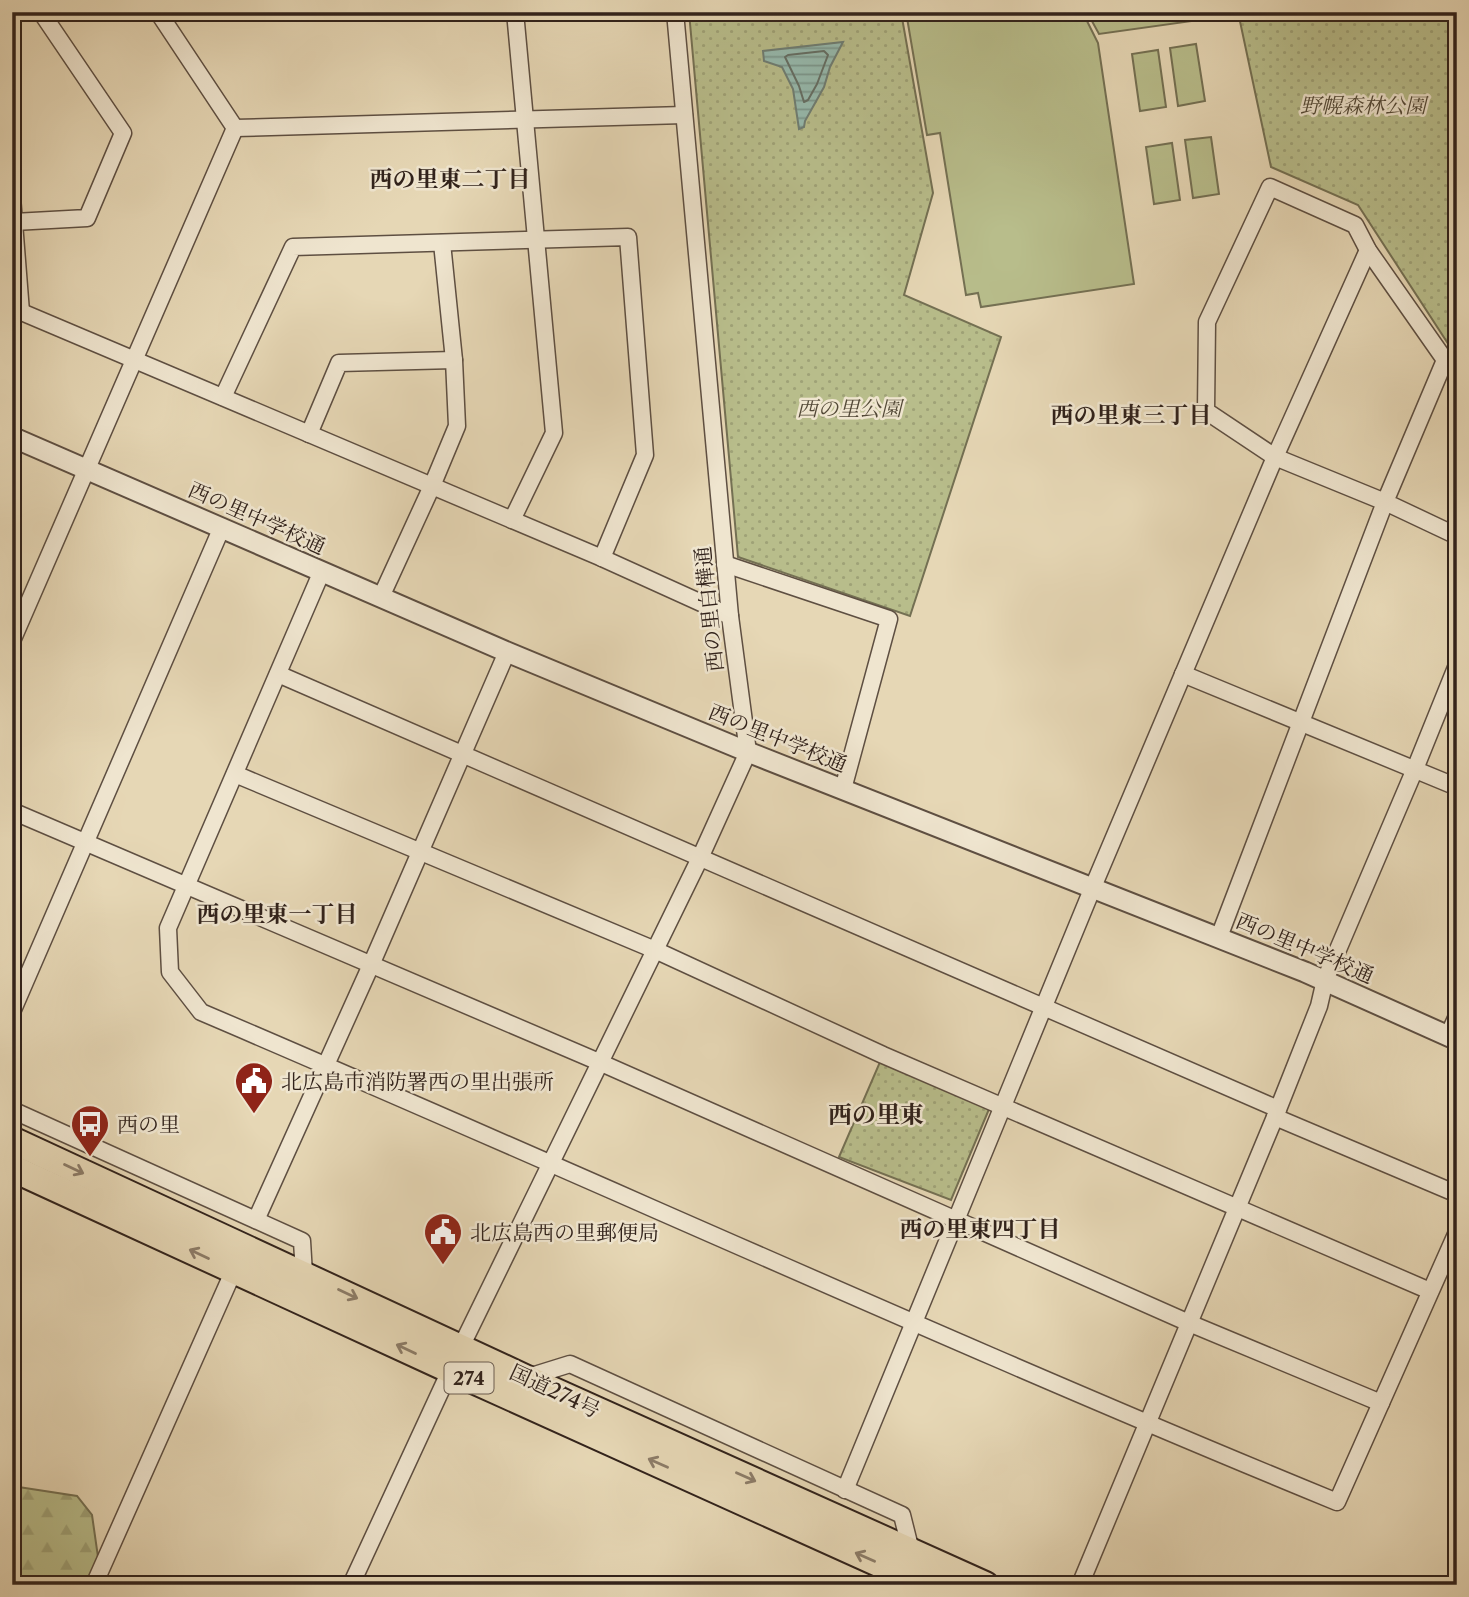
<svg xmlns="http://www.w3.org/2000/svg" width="1469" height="1597" font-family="'Libre Caslon Text','Noto Serif JP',serif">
<defs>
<pattern id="forest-firs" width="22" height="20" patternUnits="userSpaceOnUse" patternTransform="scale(1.75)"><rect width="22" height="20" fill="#b8bd8b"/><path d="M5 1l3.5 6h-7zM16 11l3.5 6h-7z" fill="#9fa277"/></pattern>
<pattern id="park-dots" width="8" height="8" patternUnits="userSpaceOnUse" patternTransform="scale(1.75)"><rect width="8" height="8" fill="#b8bd8b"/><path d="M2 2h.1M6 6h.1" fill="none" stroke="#9fa277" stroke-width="1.8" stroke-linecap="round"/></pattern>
<pattern id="water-rules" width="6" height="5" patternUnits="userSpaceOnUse" patternTransform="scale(1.75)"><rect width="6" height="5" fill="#96baae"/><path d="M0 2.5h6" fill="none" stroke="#7b978d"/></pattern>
</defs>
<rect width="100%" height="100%" fill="#e6d7b5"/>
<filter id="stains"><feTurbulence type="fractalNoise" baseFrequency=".00286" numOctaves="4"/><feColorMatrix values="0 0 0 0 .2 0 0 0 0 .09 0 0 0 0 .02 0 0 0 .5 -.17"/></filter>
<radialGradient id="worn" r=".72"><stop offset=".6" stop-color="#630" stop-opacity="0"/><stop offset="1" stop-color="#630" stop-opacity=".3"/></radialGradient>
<g fill="#b8bd8b" stroke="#747053" stroke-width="2">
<path d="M906 12 1083 13 1098 43 1134 284 981 307 978 293 966 295 940 133 927 135Z"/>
<path d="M1087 12H1228V16L1099 34Z"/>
<path d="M1196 44 1205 101 1178 106 1170 48Z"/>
<path d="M1158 50 1166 107 1140 111 1132 54Z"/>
<path d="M1211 137 1219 194 1193 198 1185 140Z"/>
<path d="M1172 143 1180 200 1154 204 1146 147Z"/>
</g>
<path fill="url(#forest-firs)" stroke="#747053" stroke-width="2" d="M12 1486 77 1496 92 1515 102 1585H12Z"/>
<g fill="url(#park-dots)" stroke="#747053" stroke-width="2">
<path d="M689 12H901L933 193 904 295 1001 337 910 616 738 557Z"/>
<path d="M1238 12H1457V368L1450 364 1456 356 1358 205 1271 167Z"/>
<path d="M883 1055 992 1102 951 1200 839 1157Z"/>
</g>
<path fill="url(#water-rules)" stroke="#6e7d73" stroke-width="2" d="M843 42 830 67 824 87 805 121 804 127 799 129 793 89 782 67 764 61 763 51Z"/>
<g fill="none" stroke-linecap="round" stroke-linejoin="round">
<path stroke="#646e64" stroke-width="2" d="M824 51 828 55 817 84 808 100 804 102 799 86 785 57 788 55Z"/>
<defs>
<g id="minor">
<path d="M158 12 235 128"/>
<path d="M235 128 684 115"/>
<path d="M12 197 21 312"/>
<path d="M14 222 87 218 123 133 41 12"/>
<path d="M12 308 602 558 730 616"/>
<path d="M223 397 293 247 628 237 645 455 602 558"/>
<path d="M309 434 339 363 454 360"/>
<path d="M512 520 554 433 515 12"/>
<path d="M725 564 889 619 843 789"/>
<path d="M322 571 168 928 170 972 201 1012C581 1174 956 1346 1337 1502L1457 1232"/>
<path d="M381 597 432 486 457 426 454 360 442 243"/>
<path d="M12 641 235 128"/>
<path d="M278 674 1278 1109"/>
<path d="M1183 674 1457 787"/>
<path d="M235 774 655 950 883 1055 1430 1291"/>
<path d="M12 811 599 1062 1189 1323 1381 1403"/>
<path d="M1219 937 1385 502 1445 360 1368 250 1355 225 1270 187 1207 322 1206 411 1275 457 1385 502 1457 536"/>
<path d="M12 1012 222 527"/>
<path d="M1448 1036 1457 1016"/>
<path d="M12 1110 302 1241 304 1274"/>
<path d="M1275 1117 1457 1194"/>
<path d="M256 1220 371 965 507 652"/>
<path d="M525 1378 570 1364 902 1515 911 1551"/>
<path d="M845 1490 1093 887 1275 457 1368 250"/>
<path d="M94 1585 234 1270"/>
<path d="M351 1585 461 1347 700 858 748 752 730 616 675 12"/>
<path d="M1080 1585 1275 1117 1319 1006 1325 980 1415 769 1457 665"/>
</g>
<path id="tertiary" d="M12 437 507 652 748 752 1305 972 1457 1040"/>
<g id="trunk">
<path d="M12 1140 525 1378 985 1585"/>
<path d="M12 1168 451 1370 927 1585"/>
</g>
</defs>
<use href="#minor" stroke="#5e4f42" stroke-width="19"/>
<use href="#tertiary" stroke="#5e4f42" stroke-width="23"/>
<use href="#trunk" stroke="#31221b" stroke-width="30"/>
<use href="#minor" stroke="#efe5cf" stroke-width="16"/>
<use href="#tertiary" stroke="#efe5cf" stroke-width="19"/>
<use href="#trunk" stroke="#e6d7b5" stroke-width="26"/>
</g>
<defs><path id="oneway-shaft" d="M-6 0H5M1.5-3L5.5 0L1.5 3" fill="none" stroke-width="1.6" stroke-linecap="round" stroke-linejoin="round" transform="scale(1.75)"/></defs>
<g stroke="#8c7c68">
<use href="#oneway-shaft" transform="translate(74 1169) rotate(25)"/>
<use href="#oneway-shaft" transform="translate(199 1254) rotate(-155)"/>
<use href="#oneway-shaft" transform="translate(348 1294) rotate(25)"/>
<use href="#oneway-shaft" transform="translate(406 1349) rotate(-155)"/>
<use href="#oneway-shaft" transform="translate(658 1463) rotate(-156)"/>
<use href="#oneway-shaft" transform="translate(746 1477) rotate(24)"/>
<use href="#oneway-shaft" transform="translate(865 1557) rotate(-156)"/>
</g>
<defs>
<symbol id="civic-pin" viewBox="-11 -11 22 30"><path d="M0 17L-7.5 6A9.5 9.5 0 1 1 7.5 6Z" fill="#8f2418" stroke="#efe5cf"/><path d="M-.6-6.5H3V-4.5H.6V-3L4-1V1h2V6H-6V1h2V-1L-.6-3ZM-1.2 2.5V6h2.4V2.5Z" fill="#fff"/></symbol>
<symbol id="bus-pin" viewBox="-11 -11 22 30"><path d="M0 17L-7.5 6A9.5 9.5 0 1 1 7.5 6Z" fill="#8f2418" stroke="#efe5cf"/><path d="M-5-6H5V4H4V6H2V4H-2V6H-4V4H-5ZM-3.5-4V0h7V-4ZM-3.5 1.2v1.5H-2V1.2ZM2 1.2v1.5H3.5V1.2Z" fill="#fff"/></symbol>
</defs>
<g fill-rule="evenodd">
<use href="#civic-pin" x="232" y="1059" width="44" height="60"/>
<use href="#bus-pin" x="68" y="1102" width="44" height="60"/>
<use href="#civic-pin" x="421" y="1210" width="44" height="60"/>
</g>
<g text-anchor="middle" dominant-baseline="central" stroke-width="5" stroke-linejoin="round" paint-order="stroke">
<rect fill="#efe5cf" stroke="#6a5c51" stroke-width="2" x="444.5" y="1362.5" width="49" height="31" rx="5"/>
<g font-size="19" font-weight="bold" fill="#31221b">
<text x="469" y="1378">274</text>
</g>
<g font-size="21" font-style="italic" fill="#534937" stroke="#efe5cf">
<text x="1363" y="105">野幌森林公園</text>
<text x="849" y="408">西の里公園</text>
</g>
<g font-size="21" fill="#31221b" stroke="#efe5cf">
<text transform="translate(257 518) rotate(24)">西の里中学校通</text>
<text transform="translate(709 609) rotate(-96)">西の里白樺通</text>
<text transform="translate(778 738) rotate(22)">西の里中学校通</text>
<text transform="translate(1305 948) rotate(23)">西の里中学校通</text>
<text transform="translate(555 1391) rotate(25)">国道274号</text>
</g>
<g font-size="21" fill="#31221b" stroke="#efe5cf" text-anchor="start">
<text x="281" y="1081">北広島市消防署西の里出張所</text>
<text x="117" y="1124">西の里</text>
<text x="470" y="1232">北広島西の里郵便局</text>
</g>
<g font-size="23" font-weight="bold" fill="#31221b" stroke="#efe5cf">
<text x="450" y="179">西の里東二丁目</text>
<text x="1131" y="415">西の里東三丁目</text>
<text x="277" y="914">西の里東一丁目</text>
<text x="980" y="1229">西の里東四丁目</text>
</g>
<g font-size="24" font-weight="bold" fill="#31221b" stroke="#efe5cf">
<text x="876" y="1114">西の里東</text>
</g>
</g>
<rect width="1469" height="1597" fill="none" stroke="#e6d7b5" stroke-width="42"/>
<rect x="14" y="14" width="1441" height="1569" fill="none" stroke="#31221b" stroke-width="3.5"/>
<rect x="21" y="21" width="1427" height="1555" fill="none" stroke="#31221b" stroke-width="2"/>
<rect width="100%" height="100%" filter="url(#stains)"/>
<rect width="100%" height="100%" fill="url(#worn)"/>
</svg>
